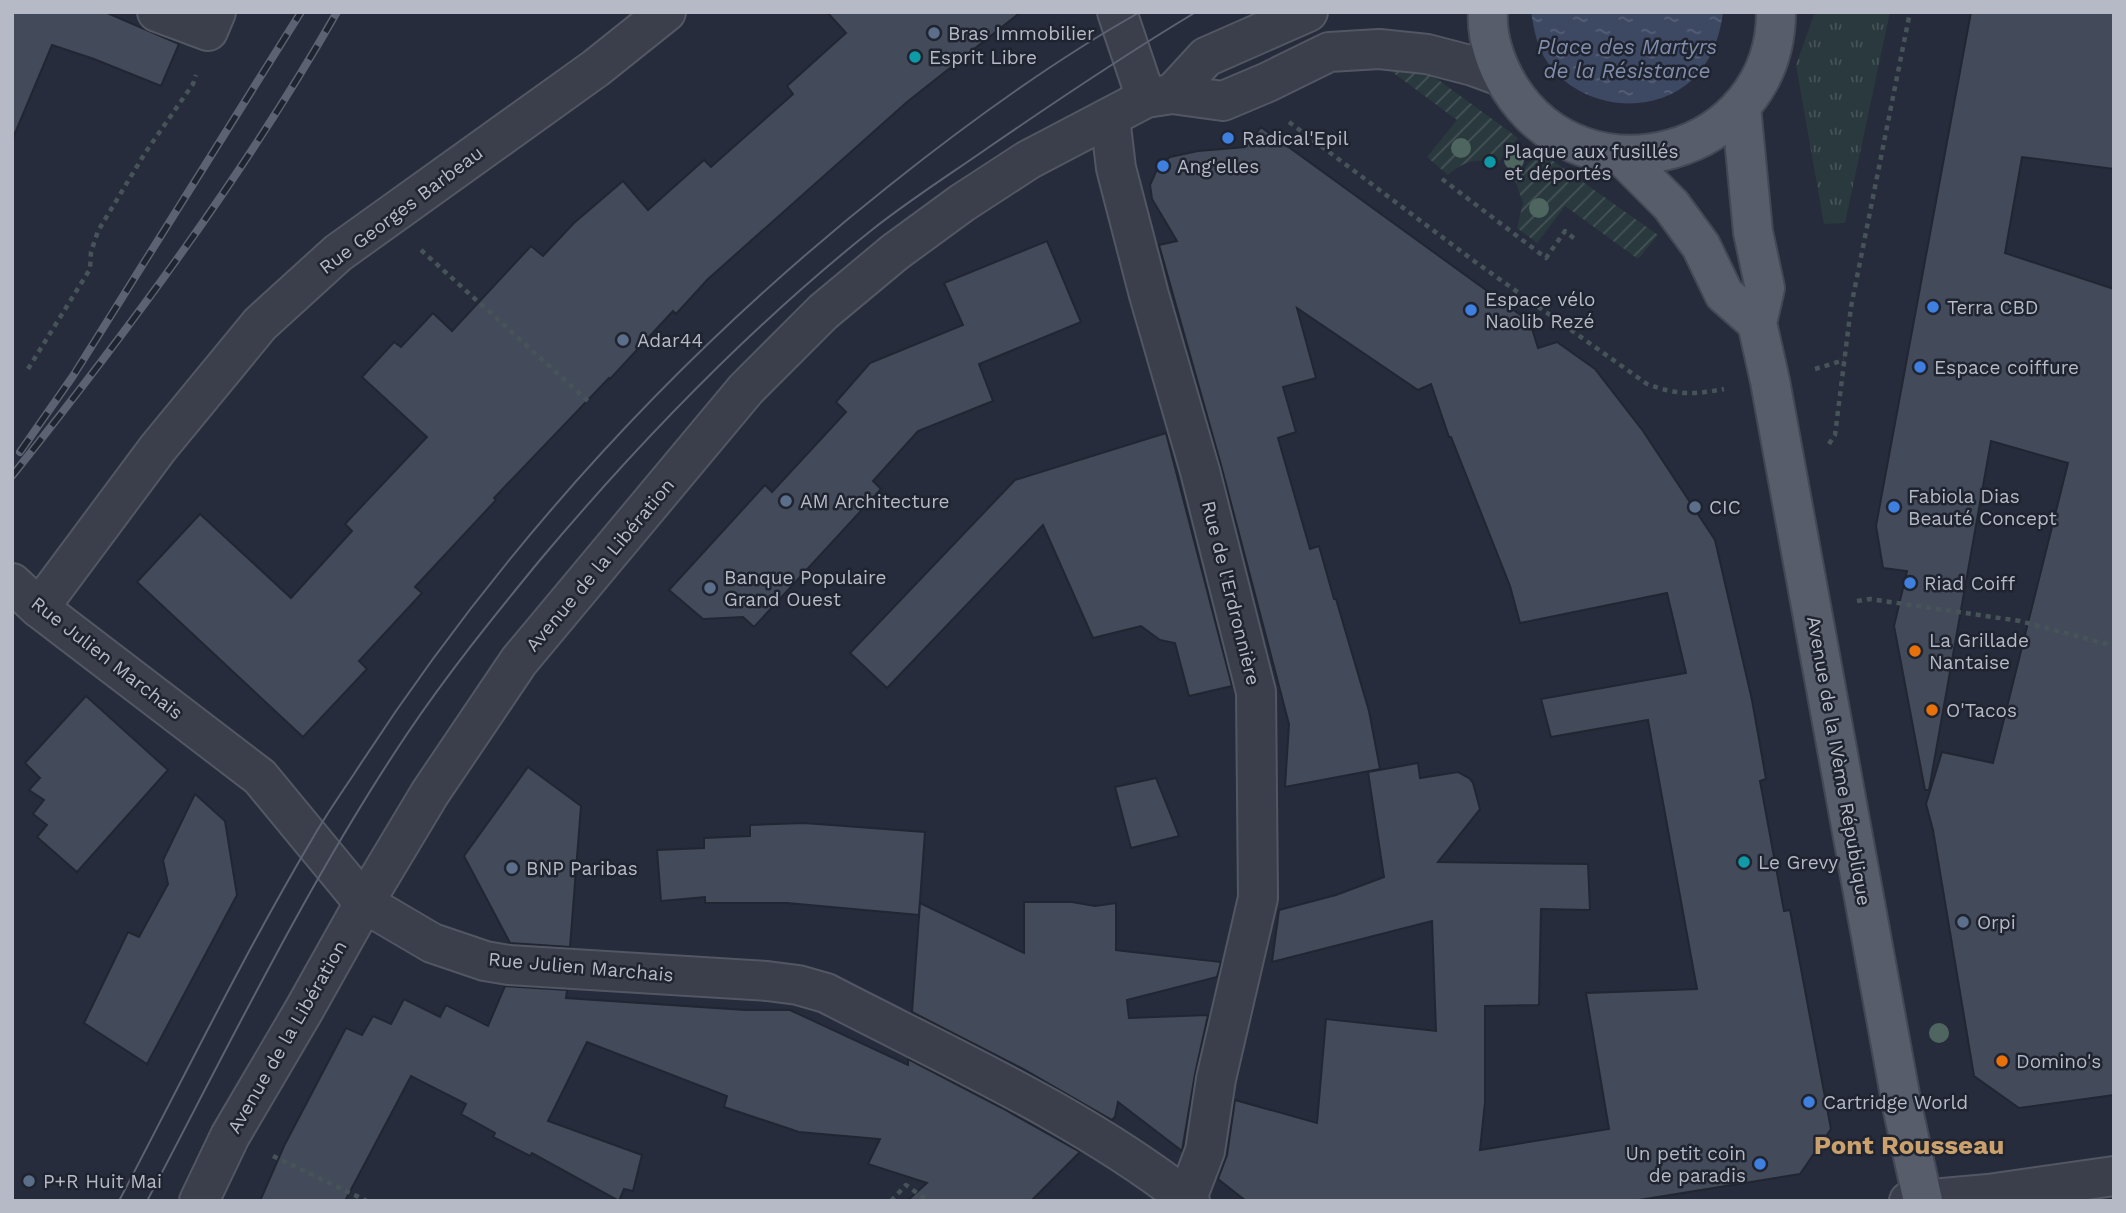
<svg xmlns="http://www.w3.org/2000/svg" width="2126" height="1213" font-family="'Work Sans',sans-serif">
<defs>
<pattern id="grass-tufts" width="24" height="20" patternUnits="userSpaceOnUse" patternTransform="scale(1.75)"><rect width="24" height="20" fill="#29393d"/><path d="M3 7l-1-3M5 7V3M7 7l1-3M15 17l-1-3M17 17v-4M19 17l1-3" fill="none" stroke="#465458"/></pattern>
<pattern id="garden-furrows" width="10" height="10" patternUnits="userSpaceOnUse" patternTransform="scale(1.75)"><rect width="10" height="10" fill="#29393d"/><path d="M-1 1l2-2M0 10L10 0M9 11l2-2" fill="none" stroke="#465458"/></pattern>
<pattern id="water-ripples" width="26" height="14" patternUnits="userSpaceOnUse" patternTransform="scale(1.75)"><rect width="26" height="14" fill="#3d4862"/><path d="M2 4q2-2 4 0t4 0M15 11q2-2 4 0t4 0" fill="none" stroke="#576077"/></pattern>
</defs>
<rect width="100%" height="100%" fill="#262c3b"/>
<path fill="url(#grass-tufts)" d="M1815 12H1890L1845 223 1824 224 1796 65Z"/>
<g fill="url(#garden-furrows)">
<path d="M1384 66 1429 73 1518 138 1497 164C1478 157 1463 161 1448 175L1427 157 1457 120Z"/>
<path d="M1539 151 1658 235 1638 259 1565 206 1537 243 1517 228 1523 203 1515 180Z"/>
</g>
<path fill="url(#water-ripples)" d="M1531 12H1723C1720 37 1711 62 1692 80 1650 118 1580 108 1548 63 1537 48 1534 30 1531 12Z"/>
<g fill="#434a59" stroke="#212632" stroke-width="2">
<path d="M12 12H105L179 44 161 86 94 59 52 45 13 138Z"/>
<path d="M827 12H1021L907 102 708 279 676 314 673 311 610 379 609 378 494 498 496 500 415 587 422 593 359 661 367 669 303 737 137 582 200 514 291 598 352 531 345 524 427 437 362 377 394 342 401 347 433 313 452 331 531 246 543 256 574 223 623 181 648 210 704 160 711 167 793 94 787 86 846 33Z"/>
<path d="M1971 12H2114V169L2022 157 2005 253 2114 289V1095L2019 1108 1974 1076 1933 830 1926 804 1942 752 1993 763 2068 463 1991 441 1929 790H1925L1894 626 1907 571 1883 568 1876 526Z"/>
<path d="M1261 127 1530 322 1538 348 1557 342 1595 369 1643 431 1715 540 1752 700 1766 779 1760 781 1784 911 1790 910 1831 1129 1800 1174 1633 1201H1246L1218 1179 1227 1155 1235 1100 1317 1123 1326 1019 1436 1031 1432 921 1272 962 1279 910 1336 895 1384 877 1368 772 1418 763 1420 778 1458 772 1469 778 1473 783 1480 809 1438 862 1588 864 1590 910 1541 909 1539 1005 1485 1006V1102L1480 1150 1609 1129 1586 993 1697 989 1648 720 1551 737 1541 699 1686 673 1667 593 1520 623 1510 586 1451 437H1449L1431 384 1418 390 1297 308 1316 378 1283 387 1296 432 1278 438 1310 549 1319 546 1334 599H1336L1369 711 1380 769 1285 787 1289 724 1221 465 1159 245 1177 241 1152 199 1150 185 1158 167 1170 157 1198 151 1245 147Z"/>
<path d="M1047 241 1081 322 979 364 993 401 918 431 873 481 881 489 754 627 743 617 703 619 669 590 765 485 772 492 846 412 836 402 870 363 963 325 944 283Z"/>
<path d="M1166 433 1232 686 1189 696 1175 643 1160 640 1141 626 1093 638 1043 525 887 688 850 653 1015 480Z"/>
<path d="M86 696 168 770 77 872 37 837 47 825 33 814 44 800 29 790 40 778 25 763Z"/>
<path d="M528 767 581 806 570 947 510 943 464 856Z"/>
<path d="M1156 778 1179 836 1131 848 1115 787Z"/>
<path d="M195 794 225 821 237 895 147 1064 84 1023 128 932 139 937 168 884 163 860Z"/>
<path d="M804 823 925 832 919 915 787 903H705V897L661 901 657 850 704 848V838L750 836V825Z"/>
<path d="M1024 902H1072L1095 906 1116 903V950L1221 962 1217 977 1127 1000 1129 1018 1208 1015 1195 1074 1182 1151 1118 1102 1115 1117 1112 1120 1023 1069 912 1012 920 903 1024 953Z"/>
<path d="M505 986 567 990 566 998 745 1010H790L908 1065V1059L1002 1108 1080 1152 1031 1201H907L927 1183 868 1164 880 1139 799 1132 724 1107 727 1096 587 1042 548 1121 642 1155 633 1191 624 1189 619 1201 532 1153 530 1156 493 1137 495 1133 461 1114 466 1104 411 1076 345 1201H260L284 1146 346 1028 362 1035 373 1016 391 1024 404 999 440 1017 446 1005 488 1026Z"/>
</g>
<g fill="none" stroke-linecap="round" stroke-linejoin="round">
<defs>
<g id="minor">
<path d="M157 12 208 31 216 12"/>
<path d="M1117 12 1146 98"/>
<path d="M1172 94 1206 57 1308 12"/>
<path d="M1110 118 1116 168 1149 295 1200 471 1256 692 1258 898 1216 1079 1205 1151 1187 1198"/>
<path d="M12 583 39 608 260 777 364 903 432 943 485 961 509 965 767 981 798 985 826 993C947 1056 1082 1116 1190 1201"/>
<path d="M39 608 158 448 260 324 338 253 596 68 666 12"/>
<path d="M199 1201 230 1136 304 1010 364 903 430 793 519 661 746 389 823 312 895 252 962 203 1028 160 1146 98 1172 94 1223 101 1268 82 1329 52 1379 49 1427 54 1473 66 1503 77"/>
<path d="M1909 1201 1988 1194 2114 1176"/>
</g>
<g id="major">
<path d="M1488 12C1486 38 1497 67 1510 88 1586 208 1776 156 1776 12"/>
<path d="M1741 106 1753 232 1765 288 1757 323 1770 381 1902 1106 1923 1201"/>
<path d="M1622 156 1671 205 1701 246 1724 294 1757 323"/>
</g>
</defs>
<use href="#minor" stroke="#525763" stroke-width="42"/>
<use href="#major" stroke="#434854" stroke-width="42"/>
<g stroke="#465459" stroke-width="4.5" stroke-dasharray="5 5" stroke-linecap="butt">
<path d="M1289 122 1474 261 1647 384C1677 395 1693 395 1724 389"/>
<path d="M1442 179 1546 258 1565 231 1577 241"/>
<path d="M421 250 589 402"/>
<path d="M28 369 90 269 91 252 98 231 145 153 193 84 196 75"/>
<path d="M1815 369 1844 360"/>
<path d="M1829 444 1835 435 1851 307 1910 12"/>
<path d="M1857 601 1870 599 2020 621 2114 646"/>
<path d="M273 1156 367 1201"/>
<path d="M891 1201 906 1185 928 1201"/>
</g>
<use href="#minor" stroke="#3a3f4b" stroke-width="38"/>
<use href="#major" stroke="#585d6b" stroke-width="38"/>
<g stroke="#5c6272" stroke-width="2">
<path d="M119 1201C182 1081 242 958 311 841 324 818 339 796 354 774 501 546 678 353 890 185 969 122 1051 62 1140 12"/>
<path d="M147 1201C229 1045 309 880 407 734 448 673 494 616 540 560 641 440 750 327 873 229 911 199 952 173 992 145 1059 99 1126 54 1196 12"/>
</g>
<defs>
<g id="rail">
<path d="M20 452 73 376 301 12"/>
<path d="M12 476C130 328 243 176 337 12"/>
</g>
</defs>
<use href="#rail" stroke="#5c6272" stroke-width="8"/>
<use href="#rail" stroke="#1f2430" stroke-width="5" stroke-dasharray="16" stroke-linecap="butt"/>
</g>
<g fill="#4e665f">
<circle cx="1461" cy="148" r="10"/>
<circle cx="1514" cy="160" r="10"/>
<circle cx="1539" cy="208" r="10"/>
<circle cx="1939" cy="1033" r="10"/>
</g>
<g fill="#5c6f8a" stroke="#1f2430" stroke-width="2.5">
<circle cx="934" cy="33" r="7"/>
<circle cx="623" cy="340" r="7"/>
<circle cx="786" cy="501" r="7"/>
<circle cx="1695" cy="507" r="7"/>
<circle cx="710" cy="588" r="7"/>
<circle cx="512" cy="868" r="7"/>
<circle cx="1963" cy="922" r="7"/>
<circle cx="29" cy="1181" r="7"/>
</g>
<g fill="#0f9aa8" stroke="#1f2430" stroke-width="2.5">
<circle cx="915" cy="57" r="7"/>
<circle cx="1490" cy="162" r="7"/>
<circle cx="1744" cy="862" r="7"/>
</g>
<g fill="#3f7fe0" stroke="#1f2430" stroke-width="2.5">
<circle cx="1228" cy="138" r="7"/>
<circle cx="1163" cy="166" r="7"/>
<circle cx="1933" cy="307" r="7"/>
<circle cx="1471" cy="310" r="7"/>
<circle cx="1920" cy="367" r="7"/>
<circle cx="1894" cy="507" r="7"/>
<circle cx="1910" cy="583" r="7"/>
<circle cx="1809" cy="1102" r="7"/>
<circle cx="1760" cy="1164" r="7"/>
</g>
<g fill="#e8710a" stroke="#1f2430" stroke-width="2.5">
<circle cx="1915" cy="651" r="7"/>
<circle cx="1932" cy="710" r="7"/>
<circle cx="2002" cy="1061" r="7"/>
</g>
<g text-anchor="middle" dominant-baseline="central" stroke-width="5" stroke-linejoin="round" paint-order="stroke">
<g font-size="19" fill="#b5bac6" stroke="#1f2430" text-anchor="start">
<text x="948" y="33">Bras Immobilier</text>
<text x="929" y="57">Esprit Libre</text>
<text x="1242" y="138">Radical'Epil</text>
<text x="1504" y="151">Plaque aux fusillés<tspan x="1504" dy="22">et déportés</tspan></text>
<text x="1177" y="166">Ang'elles</text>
<text x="1485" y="299">Espace vélo<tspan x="1485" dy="22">Naolib Rezé</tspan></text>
<text x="1947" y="307">Terra CBD</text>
<text x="637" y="340">Adar44</text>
<text x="1934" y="367">Espace coiffure</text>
<text x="1908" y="496">Fabiola Dias<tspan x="1908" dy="22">Beauté Concept</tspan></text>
<text x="800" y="501">AM Architecture</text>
<text x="1709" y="507">CIC</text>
<text x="724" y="577">Banque Populaire<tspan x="724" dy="22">Grand Ouest</tspan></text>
<text x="1924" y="583">Riad Coiff</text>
<text x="1929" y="640">La Grillade<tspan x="1929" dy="22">Nantaise</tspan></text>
<text x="1946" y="710">O'Tacos</text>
<text x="1758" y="862">Le Grevy</text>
<text x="526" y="868">BNP Paribas</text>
<text x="1977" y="922">Orpi</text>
<text x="2016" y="1061">Domino's</text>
<text x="1823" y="1102">Cartridge World</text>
<text x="1746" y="1153" text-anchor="end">Un petit coin<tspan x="1746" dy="22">de paradis</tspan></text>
<text x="43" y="1181">P+R Huit Mai</text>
</g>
<g font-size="19" fill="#b5bac6" stroke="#1f2430">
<text transform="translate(401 210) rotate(-37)">Rue Georges Barbeau</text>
<text transform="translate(600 565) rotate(-50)">Avenue de la Libération</text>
<text transform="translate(1231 593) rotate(76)">Rue de l'Erdronnière</text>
<text transform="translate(107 658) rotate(38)">Rue Julien Marchais</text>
<text transform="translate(1839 761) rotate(80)">Avenue de la IVème République</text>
<text transform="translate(581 967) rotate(5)">Rue Julien Marchais</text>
<text transform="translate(287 1037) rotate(-60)">Avenue de la Libération</text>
</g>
<g font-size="21" font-style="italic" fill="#808dab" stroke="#1f2430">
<text x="1627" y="46">Place des Martyrs<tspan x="1627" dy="24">de la Résistance</tspan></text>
</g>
<g font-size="26" font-weight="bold" fill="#caa16d" stroke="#1f2430">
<text x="1909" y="1145">Pont Rousseau</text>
</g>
</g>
<rect width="2126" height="1213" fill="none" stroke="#b5bac6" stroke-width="28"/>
</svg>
